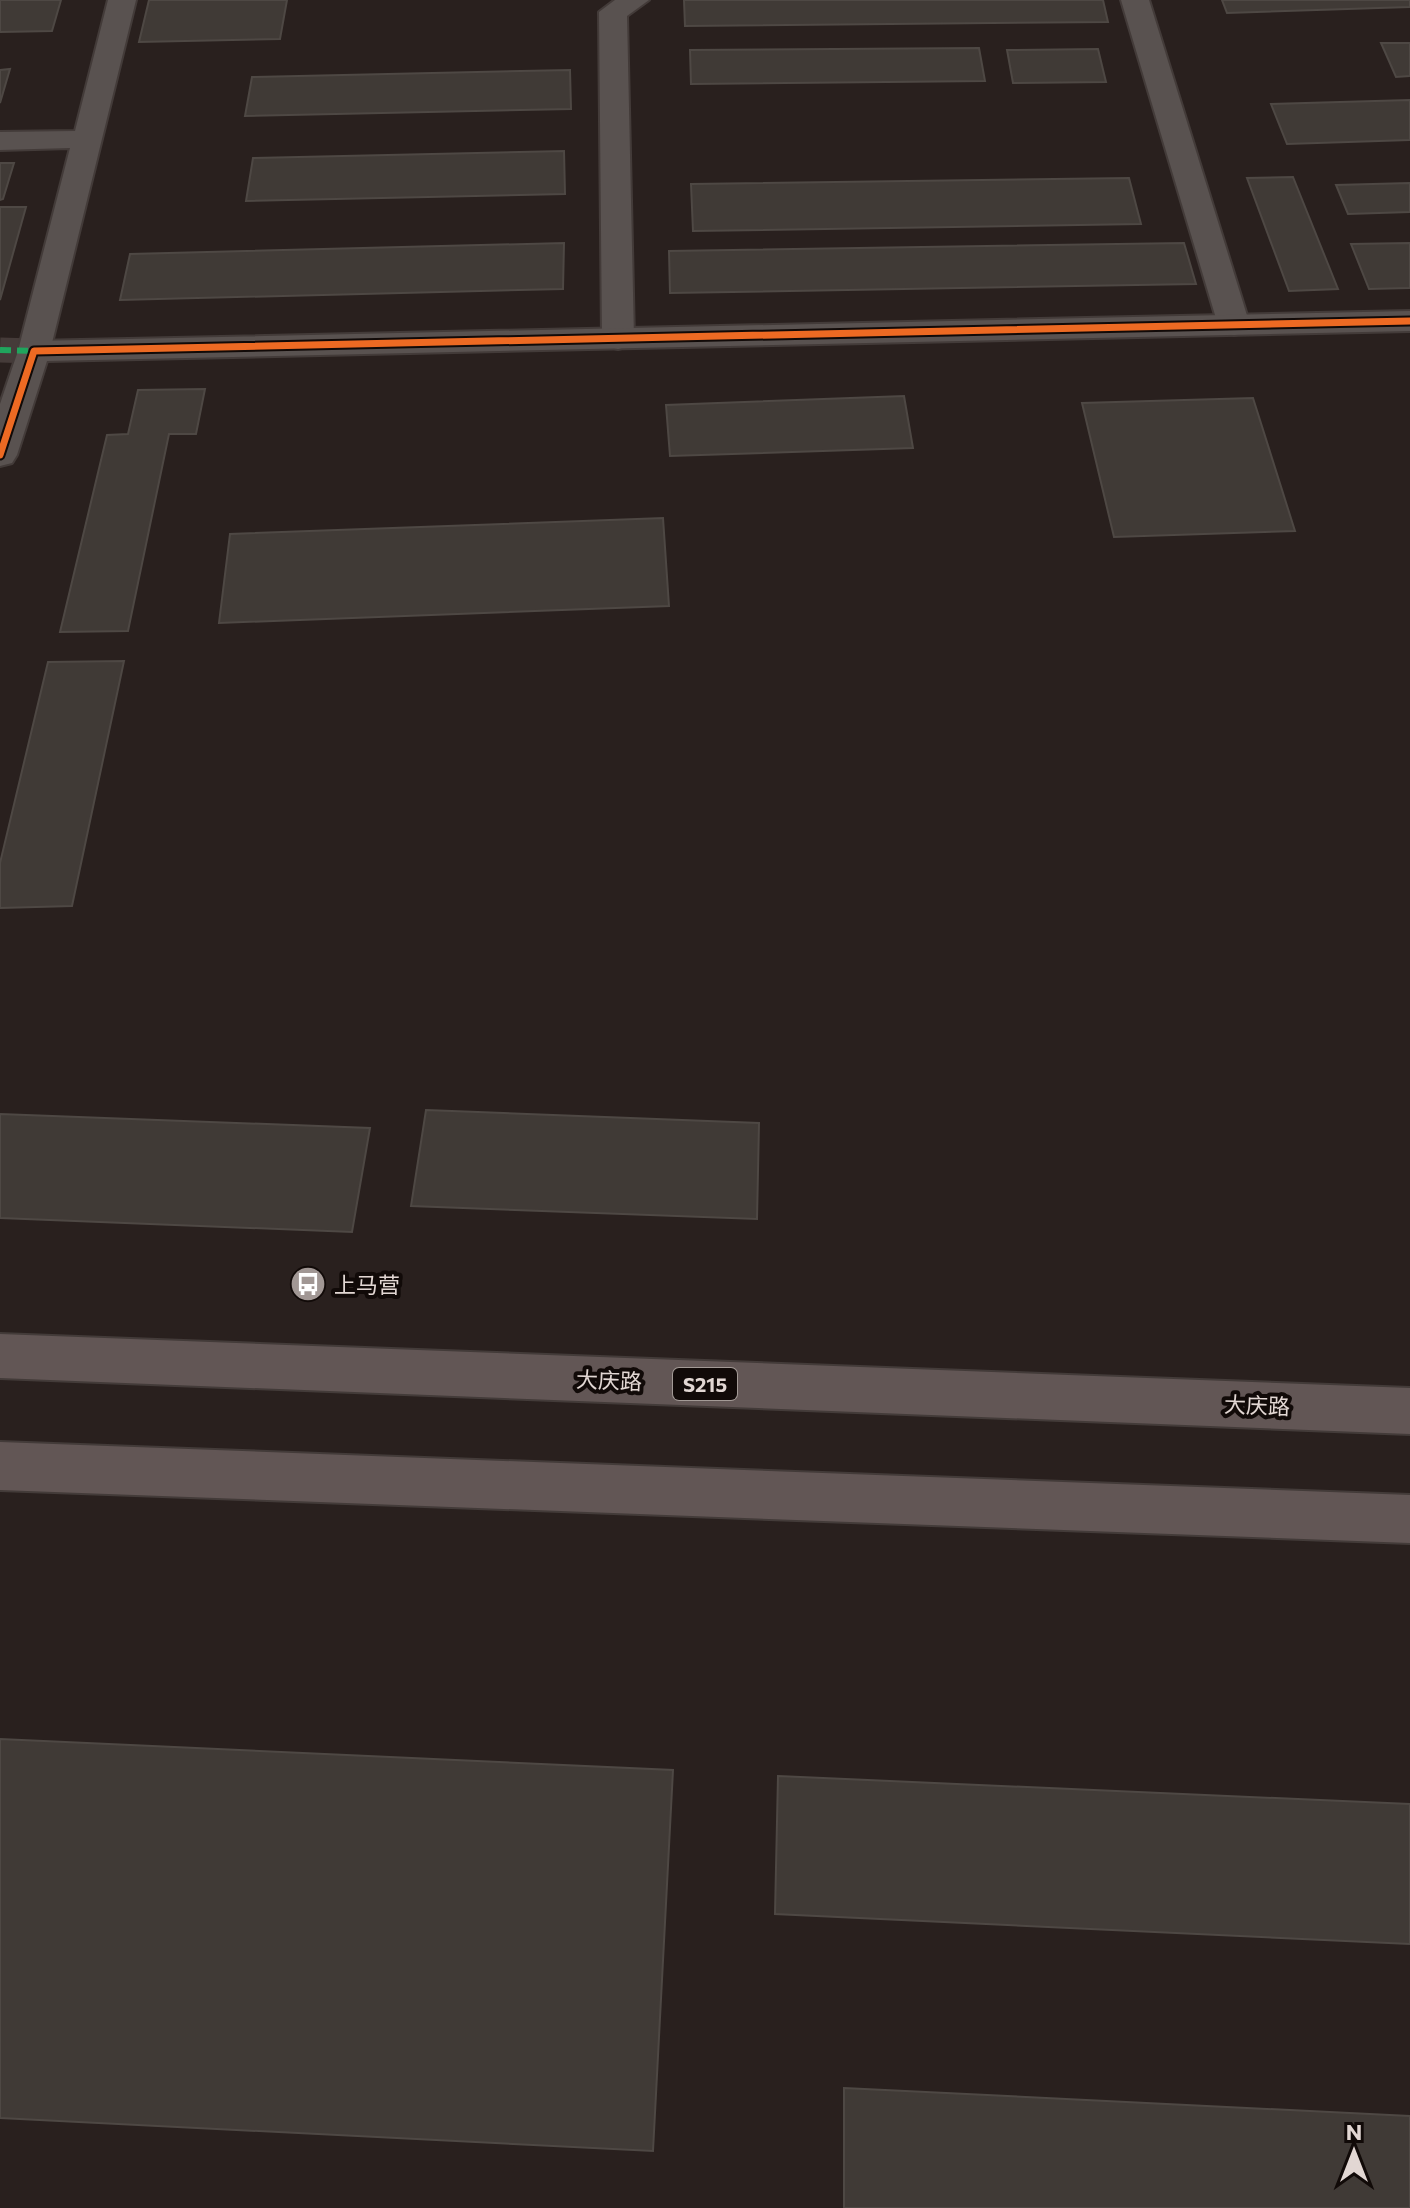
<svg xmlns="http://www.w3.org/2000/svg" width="1410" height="2208" font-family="Commissioner,'Noto Sans SC',sans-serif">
<rect width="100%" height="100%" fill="#29201e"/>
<g fill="#403a36" stroke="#4e4844" stroke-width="2">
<path d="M0 0H61L52 31 0 32Z"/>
<path d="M149 0H287L280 39 139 42Z"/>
<path d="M684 0H1103L1108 22 685 26Z"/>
<path d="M1222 0H1410V7L1227 13Z"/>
<path d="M1381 43H1410V76L1396 77Z"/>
<path d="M979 48 985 81 691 84 690 50Z"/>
<path d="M1098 49 1106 82 1013 83 1007 50Z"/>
<path d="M10 69 0 103V70Z"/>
<path d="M570 70 571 109 245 116 252 77Z"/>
<path d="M1410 100V140L1287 144 1271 104Z"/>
<path d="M564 151 565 194 246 201 253 158Z"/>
<path d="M0 163H14L3 199 0 200Z"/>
<path d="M1293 177 1338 289 1289 291 1247 178Z"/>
<path d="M1129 178 1141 224 693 231 691 184Z"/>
<path d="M1410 183V212L1348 214 1336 185Z"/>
<path d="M0 207H26L0 300Z"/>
<path d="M564 243 563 289 120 300 130 254Z"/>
<path d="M1184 243 1196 284 670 293 669 251Z"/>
<path d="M1410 243V288L1369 289 1351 244Z"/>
<path d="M205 389 196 434H169L128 631 60 632 107 435 128 434 138 390Z"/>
<path d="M904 396 913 448 670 456 666 405Z"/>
<path d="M1253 398 1295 531 1114 537 1082 403Z"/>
<path d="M663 518 669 606 219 623 230 534Z"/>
<path d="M124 661 72 906 0 908V863L48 662Z"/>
<path d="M426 1110 759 1123 757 1219 411 1206Z"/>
<path d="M0 1114 370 1128 352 1232 0 1218Z"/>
<path d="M0 1739 673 1770 653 2151 0 2118Z"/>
<path d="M778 1776 1410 1804V1944L775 1914Z"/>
<path d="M844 2088 1410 2116V2208H844Z"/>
</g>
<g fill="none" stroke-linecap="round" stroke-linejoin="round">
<path stroke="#453b39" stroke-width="25" stroke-dasharray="25 13" stroke-linecap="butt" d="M0 350 34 351"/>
<defs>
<g id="minor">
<path d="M108 0H136L50 351 45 358 34 361 23 358 18 351 70 148 0 150V132L75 131Z"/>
<path d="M615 0H649L627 16 634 339 629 346 618 349 607 346 602 339 599 12Z"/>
<path d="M1121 0H1149L1250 325 1245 332 1234 335 1223 332 1218 325Z"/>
</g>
<path id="tertiary" d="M1410 311V331L47 361 17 455 12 463 0 466V404L18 351 23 344 34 341Z"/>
<g id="primary">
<path d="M0 1334 1410 1388V1434L0 1378Z"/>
<path d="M0 1442 1410 1495V1543L0 1490Z"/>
</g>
</defs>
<use href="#minor" stroke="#433b39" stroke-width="4"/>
<use href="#tertiary" stroke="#433b39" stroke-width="4"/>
<use href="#primary" stroke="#433b39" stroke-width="4"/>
<use href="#minor" fill="#595250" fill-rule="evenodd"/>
<use href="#tertiary" fill="#595250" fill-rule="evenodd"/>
<use href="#primary" fill="#625655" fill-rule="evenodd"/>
<path stroke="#20a55d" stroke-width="6" stroke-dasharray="11 6" stroke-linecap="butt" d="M0 350 34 351"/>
<defs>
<path id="cycleway" d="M0 455 34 351 1410 321"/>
</defs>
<use href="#cycleway" stroke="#110a08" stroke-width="11"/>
<use href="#cycleway" stroke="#ed6a23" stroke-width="7"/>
</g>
<defs>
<symbol id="bus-disc" viewBox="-11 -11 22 22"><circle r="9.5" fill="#a19794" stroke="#110a08"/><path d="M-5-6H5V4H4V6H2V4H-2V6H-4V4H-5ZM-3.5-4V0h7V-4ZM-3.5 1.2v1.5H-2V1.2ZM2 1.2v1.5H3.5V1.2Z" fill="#fff"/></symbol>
</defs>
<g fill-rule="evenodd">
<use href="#bus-disc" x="288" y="1264" width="40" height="40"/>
</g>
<g text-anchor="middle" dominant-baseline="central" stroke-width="8" stroke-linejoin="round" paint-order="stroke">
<rect fill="#110a08" stroke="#a39a96" stroke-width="2" x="673" y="1368" width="64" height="32" rx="6"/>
<g font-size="20" font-weight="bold" fill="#e2d7d3">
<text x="705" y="1384">S215</text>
</g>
<g font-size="22" fill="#e2d7d3" stroke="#110a08" text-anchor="start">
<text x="334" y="1284">上马营</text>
</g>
<g font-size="22" fill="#e2d7d3" stroke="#110a08">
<text transform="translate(609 1380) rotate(2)">大庆路</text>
<text transform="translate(1257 1405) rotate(2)">大庆路</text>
</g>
</g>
<g transform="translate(1354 2152)" stroke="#110a08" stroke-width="6" paint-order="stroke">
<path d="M0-6L14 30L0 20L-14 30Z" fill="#e2d7d3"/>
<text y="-12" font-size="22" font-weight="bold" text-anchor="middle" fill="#e2d7d3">N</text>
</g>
</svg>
